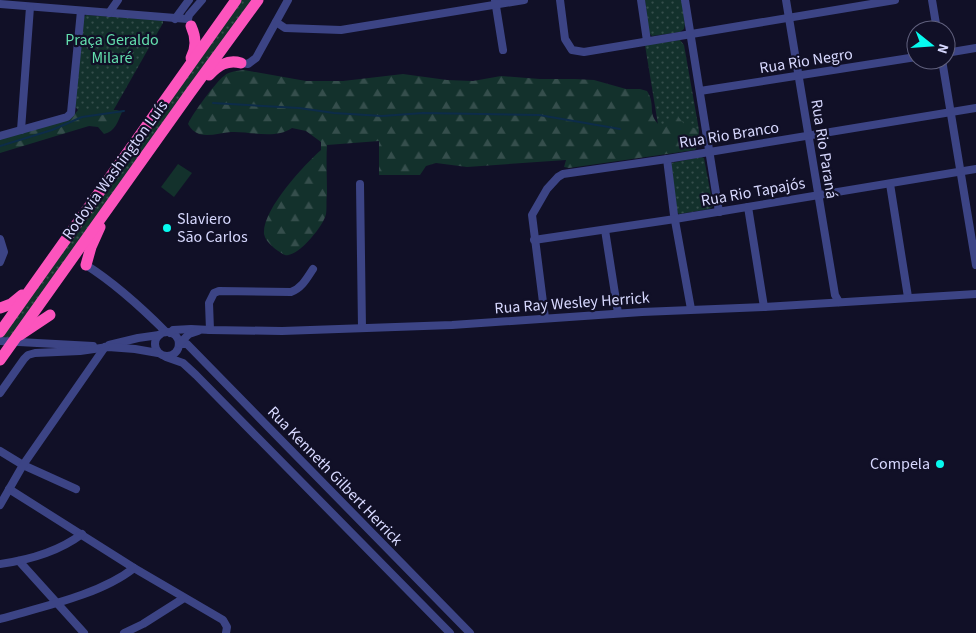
<svg xmlns="http://www.w3.org/2000/svg" width="976" height="633" font-family="'Source Sans 3',sans-serif">
<defs>
<pattern id="green-dots" width="8" height="8" patternUnits="userSpaceOnUse" patternTransform="scale(1.25)"><rect width="8" height="8" fill="#13312c"/><path d="M2 2h.1M6 6h.1" fill="none" stroke="#354e4c" stroke-width="1.8" stroke-linecap="round"/></pattern>
<pattern id="forest-firs" width="22" height="20" patternUnits="userSpaceOnUse" patternTransform="scale(1.25)"><rect width="22" height="20" fill="#13312c"/><path d="M5 1l3.5 6h-7zM16 11l3.5 6h-7z" fill="#354e4c"/></pattern>
</defs>
<rect width="100%" height="100%" fill="#111027"/>
<g fill="url(#green-dots)">
<path d="M241 0H252L10 339 0 338Z"/>
<path d="M645 0H682L685 24 684 29 680 32 652 36 649 33Z"/>
<path d="M86 15 161 20 163 21V23L113 111 78 110 74 106 83 18Z"/>
<path d="M680 40 684 45 699 130 660 137 645 45Z"/>
<path d="M701 157 704 158 713 206 710 209 679 214 677 212 671 163Z"/>
</g>
<g fill="url(#forest-firs)">
<path d="M244 70 306 81H343L403 74 447 80 473 81 501 76 540 79H575L594 80 626 89H640L647 91C657 106 645 115 663 128L668 126 670 114 677 115 684 124 699 130 698 145 695 150 569 168 564 167 566 160 467 167 436 163 426 166 420 175H379V141L327 145C326 161 327 178 327 194 326 200 327 208 326 214 324 225 298 258 285 255 281 253 275 249 272 246 268 242 265 239 264 234 262 210 304 165 321 150V142L306 131 292 128C274 140 251 131 231 132 220 133 209 137 199 134 194 132 191 129 188 124 193 113 215 83 224 76 230 71 237 71 244 70Z"/>
<path d="M78 110H117L122 112C118 121 115 132 104 134L98 127 89 126 0 153V139L72 117Z"/>
</g>
<path fill="#13312c" d="M178 164 192 173 174 197 161 187Z"/>
<g fill="none" stroke-linecap="round" stroke-linejoin="round">
<g stroke="#0d2c49" stroke-width="2">
<path d="M213 103 299 108 334 113 382 116 423 113 539 115 620 129"/>
<path d="M0 146 52 130 82 117 124 111"/>
</g>
<g stroke="#3c4485" stroke-width="8">
<path d="M495 0 503 50"/>
<path d="M560 0 565 39 572 50 584 52 895 0"/>
<path d="M641 0 647 41"/>
<path d="M685 0 719 212"/>
<path d="M786 0 835 295 839 302"/>
<path d="M932 0 937 30"/>
<path d="M0 4 188 19"/>
<path d="M109 13 118 0"/>
<path d="M175 19 189 0"/>
<path d="M188 19 189 15 202 0"/>
<path d="M276 22 285 28 341 30 524 0"/>
<path d="M946 53 976 48"/>
<path d="M942 60 976 265"/>
<path d="M241 63 248 64 256 58 288 0"/>
<path d="M700 91 916 57"/>
<path d="M21 130 30 7"/>
<path d="M0 136 67 117 71 113 81 11"/>
<path d="M667 159 674 215 691 309"/>
<path d="M360 184 362 328"/>
<path d="M890 184 908 297"/>
<path d="M748 207 764 307"/>
<path d="M605 230 618 313"/>
<path d="M0 239 4 252 0 262"/>
<path d="M534 240 675 219 976 169"/>
<path d="M86 265C116 284 141 307 166 332"/>
<path d="M545 318 532 215 547 189 558 177 563 174 667 159 976 108"/>
<path d="M210 330 209 303 214 293 219 291 291 292C302 288 307 278 313 269"/>
<circle cx="167" cy="344" r="12"/>
<path d="M170 333 173 330 191 329 210 330 282 331 452 325 642 312 764 307 976 294"/>
<path d="M0 341 93 346"/>
<path d="M179 344H187L470 633"/>
<path d="M179 344 189 334 198 331"/>
<path d="M109 345 138 338 159 335"/>
<path d="M166 357 183 363 196 375 450 633"/>
<path d="M0 393 24 359 28 355 35 353 80 351 108 347 135 349 158 353"/>
<path d="M0 451 23 465 76 489"/>
<path d="M9 489 134 568 223 620 227 627 226 633"/>
<path d="M0 505 23 465 105 347"/>
<path d="M19 561 84 633"/>
<path d="M0 564C29 560 58 552 82 534"/>
<path d="M0 619C41 607 100 595 134 568"/>
<path d="M124 633 143 624 184 598"/>
</g>
<g stroke="#fc54bd" stroke-width="11">
<path d="M191 26C196 37 197 47 191 58"/>
<path d="M209 75C218 66 227 59 241 63"/>
<path d="M86 265 91 247 100 227"/>
<path d="M0 308 11 304 22 295"/>
<path d="M0 332 236 0"/>
<path d="M20 335 50 315"/>
<path d="M0 360 190 93 258 0"/>
</g>
</g>
<g fill="#07faef" stroke="#111027" stroke-width="2">
<circle cx="167" cy="228" r="5"/>
<circle cx="940" cy="464" r="5"/>
</g>
<g text-anchor="middle" dominant-baseline="central" stroke-width="4.5" stroke-linejoin="round" paint-order="stroke">
<g font-size="16" fill="#63dead" stroke="#111027">
<text x="112" y="40">Praça Geraldo<tspan x="112" dy="18">Milaré</tspan></text>
</g>
<g font-size="16" fill="#d7d8fe" stroke="#111027">
<text transform="translate(806 61) rotate(-9)">Rua Rio Negro</text>
<text transform="translate(729 135) rotate(-9)">Rua Rio Branco</text>
<text transform="translate(824 149) rotate(81)">Rua Rio Paraná</text>
<text transform="translate(115 170) rotate(-54)">Rodovia Washington Luís</text>
<text transform="translate(753 192) rotate(-10)">Rua Rio Tapajós</text>
<text transform="translate(572 303) rotate(-4)">Rua Ray Wesley Herrick</text>
<text transform="translate(335 476) rotate(46)">Rua Kenneth Gilbert Herrick</text>
</g>
<g font-size="16" fill="#d7d8fe" stroke="#111027" text-anchor="start">
<text x="177" y="219">Slaviero<tspan x="177" dy="18">São Carlos</tspan></text>
<text x="930" y="464" text-anchor="end">Compela</text>
</g>
</g>
<g transform="translate(931 45) rotate(107)"><circle r="24" fill="#111027" stroke="#60607d"/>
<path d="M0-4L9 19L0 12L-9 19Z" fill="#07faef"/>
<text y="-8" font-size="14" font-weight="bold" text-anchor="middle" fill="#d7d8fe">N</text>
</g>
</svg>
